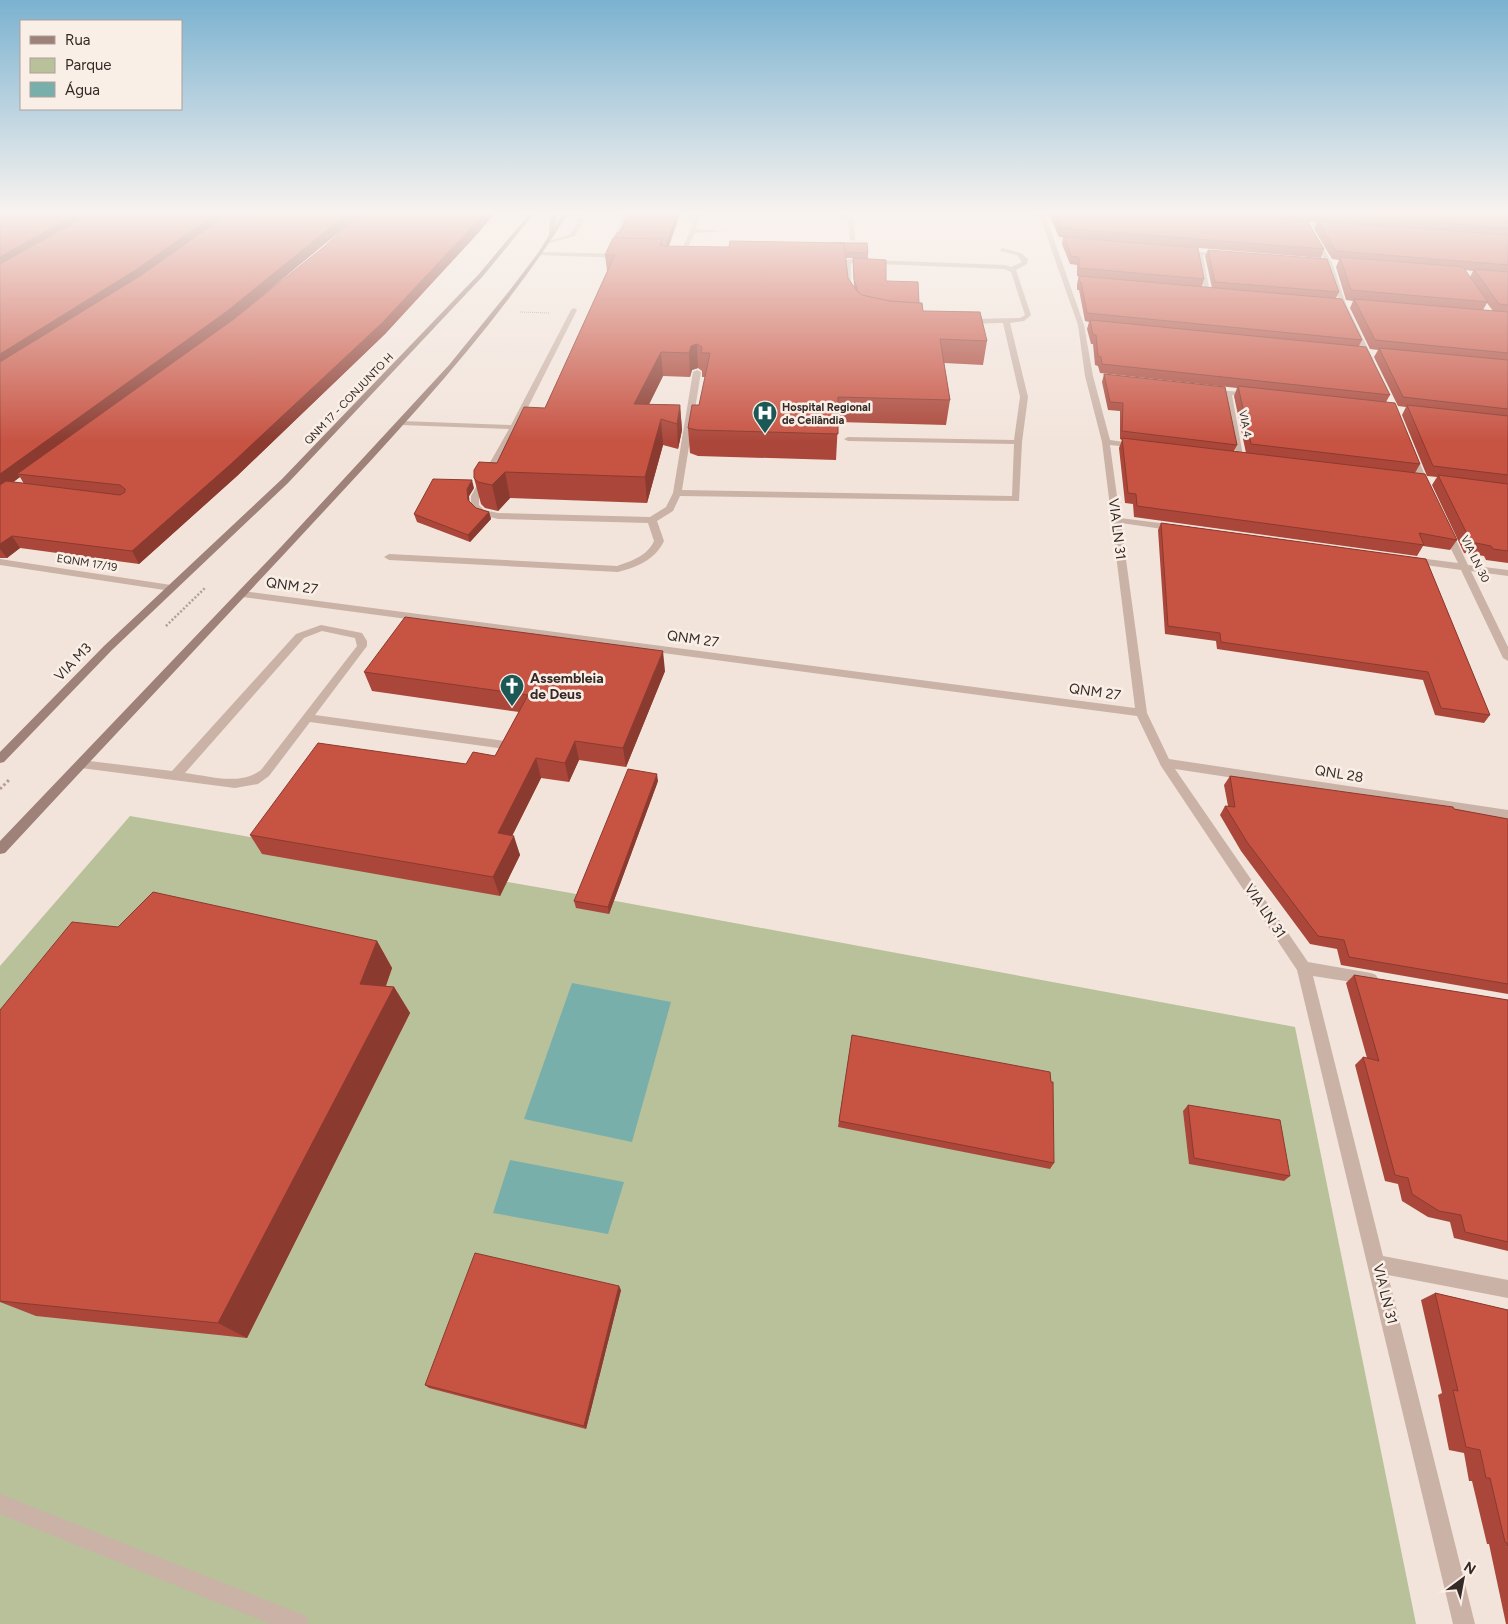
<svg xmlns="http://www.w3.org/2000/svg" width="1508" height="1624" font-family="Figtree,sans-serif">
<rect width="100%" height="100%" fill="#f2e4db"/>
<path fill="#b9c19a" d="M130 816 605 899 1295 1027 1416 1624H0V966Z"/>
<g fill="#79afab">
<path d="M572 983 671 1002 632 1142 524 1119Z"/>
<path d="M510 1160 624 1182 608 1234 493 1213Z"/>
</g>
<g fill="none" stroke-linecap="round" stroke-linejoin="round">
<path stroke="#b69c91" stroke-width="1" stroke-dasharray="1 1" stroke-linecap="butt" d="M520 312 549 313"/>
<path stroke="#b69c91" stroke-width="2.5" stroke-dasharray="2 2" stroke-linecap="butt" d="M166 626 206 587"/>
<path stroke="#b69c91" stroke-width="3" stroke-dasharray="2.5 2.5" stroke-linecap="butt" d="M0 789 10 779"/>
<g fill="#cab2a6" fill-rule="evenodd">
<path d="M573 214H579L577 217 585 219 575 236 546 244V242L571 234 578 221 572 220Z"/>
<path d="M624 214H630L619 237 614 238Z"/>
<path d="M694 214H700L696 229 725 231 695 233 683 257 678 258 690 231Z"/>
<path d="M841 215 854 220 855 241 850 240 848 221 841 217Z"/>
<path d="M1002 248 1021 253 1028 259 1027 264 1016 270 1031 315 1024 321 1010 323 1028 397 1022 442 1019 501 680 496 673 511 657 521 664 541C655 560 637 567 618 572L389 560 384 557 389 554 617 566C632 561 647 556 654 541L648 523 498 519 478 514 471 506V496L509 429 401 425 397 423 401 421 511 425 571 310 574 308 577 310 518 427 479 496V505L484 510 498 513 650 517 666 507 673 493 693 372 697 370 701 372 682 490 1012 496 1014 444 848 441 844 439 848 437 1014 440 1020 397 1003 323C975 323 878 330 859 315 844 303 844 278 845 261L848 259 1005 265 1011 267 1022 262 1017 255 1000 251ZM851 263 1004 269 1011 272 1025 315 1020 318 931 320 873 316C851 309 850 283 851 263Z"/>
<path d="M540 252 623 254 626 256 623 258 538 255Z"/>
<path d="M321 625 362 633 367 641V646L315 715 505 741 511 745 509 748 505 749 310 722 269 776 258 784 235 788 81 768 75 764 81 760 172 771 296 634ZM322 631 355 638 357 646 261 770C239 786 210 776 185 773L304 638Z"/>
<path d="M0 1494 306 1616 309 1624H271L0 1514Z"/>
</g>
<g fill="#cab2a6" fill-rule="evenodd">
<path d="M1039 214H1045L1084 325 1093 376 1110 440 1138 444 1142 446 1138 448 1110 445 1120 518 1176 525 1181 528 1176 531 1121 523 1147 713 1169 759 1508 810V820L1175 769 1308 962 1371 973 1376 975 1378 979 1376 983 1371 985 1313 976 1383 1256 1508 1280V1298L1388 1275 1475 1624H1453L1297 970 1161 766 1137 716 242 597 237 594 242 591 1135 708 1102 442 1085 376 1078 325Z"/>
<path d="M1293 222 1333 225 1336 227 1333 229 1291 225Z"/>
<path d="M1313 237H1317L1332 263 1346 304 1374 361 1373 363 1366 361 1340 304 1326 263Z"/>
<path d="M1183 250 1226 255 1223 257 1203 255 1210 293 1205 292 1197 255 1181 253Z"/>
<path d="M1208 389 1251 393 1255 395 1251 397 1232 395 1244 461 1237 459 1225 395 1208 393Z"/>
<path d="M1408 450 1415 452 1431 489 1430 491 1423 489 1407 452Z"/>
<path d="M1446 526 1451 529 1468 565 1508 570V576L1471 571 1508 647V661L1503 658 1461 570 1411 563 1406 560 1411 557 1458 563 1441 529Z"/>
<path d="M0 559 171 585 176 588 171 591 0 565Z"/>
</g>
<g fill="#9e8178" fill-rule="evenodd">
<path d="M529 214H534L483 276 288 483 112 650 4 762 0 763V752L104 646 282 479 479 274Z"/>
<path d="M553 214H558L555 226 563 214H568C496 327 404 425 312 524 210 634 107 743 5 853L0 854V841L280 548 449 365 510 290 538 253 549 235 550 219Z"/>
</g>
</g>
<g fill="#ab473a" fill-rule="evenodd">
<path d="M0 214H494L479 232 385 334 237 476 139 564 20 548 7 558H0ZM350 223 325 246 251 306 298 266ZM20 477 24 484 13 482Z"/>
<path d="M680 214 669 246 868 253V258L886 281 919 303 923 311 987 341 983 365 944 363 950 400 946 425 838 422 836 460 698 456 690 453 688 428 699 405 705 377H702V371L698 368 692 370 690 377 663 376 649 404 680 405 682 430 678 449 663 445 647 503 510 498 498 511 485 508 481 504 474 478 497 463 545 408 607 271 605 255 614 238 620 232ZM846 258H853L854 287 848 278Z"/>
<path d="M1049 214H1508V563L1486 560 1484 556 1464 553 1432 485 1437 477 1427 476 1402 415 1406 407 1398 406 1374 357 1378 350 1370 349 1350 308 1353 301 1346 300 1336 267 1339 260 1332 259 1314 229 1317 222H1308L1324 249 1321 258 1175 246 1204 279 1202 287 1212 288 1205 256 1208 250 1339 292 1336 298 1362 340 1359 346 1390 395 1386 402 1420 464 1415 473 1457 540 1450 550 1423 546 1417 556 1134 517 1133 504 1125 503 1119 448 1122 440 1120 439V411L1108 410 1102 382 1104 374 1237 445 1234 451 1246 453 1234 396 1237 388 1100 373 1098 366 1095 365 1093 344H1091L1087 329 1089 322 1085 321 1079 290H1077V284L1079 276H1077V265L1070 264 1062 244 1063 237H1059ZM1465 270 1473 271 1470 277ZM1487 303 1493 311 1483 310Z"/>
<path d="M474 488 469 496V502L476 508 489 512 491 519 470 542 417 522 414 514Z"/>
<path d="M1161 523 1426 559 1490 715 1484 723 1435 715 1423 680 1217 649 1216 641 1165 634 1158 530Z"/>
<path d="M665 671 626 767 579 760 569 782 541 778 512 836 520 855 500 896 262 854 250 835 466 764 495 756 519 712 372 691 364 672Z"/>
<path d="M1230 776 1454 809 1508 819V994L1341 965 1337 949 1310 944 1241 851 1220 815 1225 806H1228L1224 785Z"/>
<path d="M658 781 609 914 576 908 574 901Z"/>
<path d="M118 927 377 941 392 968 386 986 394 987 410 1013 247 1338 36 1316 0 1302V1010Z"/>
<path d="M1354 975 1508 1000V1251L1454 1238 1450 1222 1428 1217 1402 1201 1398 1184 1385 1181 1355 1065 1363 1057 1367 1058 1346 983Z"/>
<path d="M852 1035 1054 1163 1050 1169 838 1127Z"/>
<path d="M1188 1105 1290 1176 1284 1181 1189 1164 1183 1111Z"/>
<path d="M621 1290 586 1429 429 1388 425 1385Z"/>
<path d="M1435 1293 1508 1310V1624H1506L1489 1544H1487L1472 1481H1469L1464 1453 1449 1450 1438 1395 1442 1393 1421 1300Z"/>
</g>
<g fill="#8b3a2f">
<path d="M76 214H97L0 270V257Z"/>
<path d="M216 214H232L139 281 0 369V354Z"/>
<path d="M347 214H361L230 322 17 474 20 477 0 492V474Z"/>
<path d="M484 214H494L479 232 385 334 237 476 139 564 132 551Z"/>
<path d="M677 214H680L666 253V247Z"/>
<path d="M697 344 698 368 692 370 690 377 689 353 691 346Z"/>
<path d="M661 352 663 376 637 429 634 404Z"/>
<path d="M680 405 682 430 678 449 677 424Z"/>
<path d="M661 419 663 445 647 503 645 477Z"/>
<path d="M505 472 510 498 498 511 492 485Z"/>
<path d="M472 480 474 488 469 496 470 507 468 500 467 489Z"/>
<path d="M489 512 491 519 470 542 468 535Z"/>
<path d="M12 536 20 548 7 558 0 549V544Z"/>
<path d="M663 651 665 671 626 767 623 748Z"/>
<path d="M575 741 579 760 569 782 565 763Z"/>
<path d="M536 758 541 778 504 852 498 833Z"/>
<path d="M657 774 658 781 609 914 608 907Z"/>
<path d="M514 836 520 855 500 896 493 877Z"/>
<path d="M377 941 392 968 377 1010 360 984Z"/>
<path d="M394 987 410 1013 247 1338 218 1323Z"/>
<path d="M619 1286 621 1290 586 1429 584 1426Z"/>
</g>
<g fill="#c75343" stroke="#8b3a2f">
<path d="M0 214H76L0 257Z"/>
<path d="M90 214H216L134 271 0 354V264Z"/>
<path d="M228 214H347L226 312 0 474V362L140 276Z"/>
<path d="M360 214H484L382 323 231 464 132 551 12 536 0 544V485L6 481 120 495 125 492V489L120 485 17 474 234 319 325 246Z"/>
<path d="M628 214H677L666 246H662V239L614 238 617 233 620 232Z"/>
<path d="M1054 214H1230L1307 221 1324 249 1060 228Z"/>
<path d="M1320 214H1508V228Z"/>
<path d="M1318 221 1508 235V265L1336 251Z"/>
<path d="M1064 237 1198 248 1204 279 1079 268V257L1071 256Z"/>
<path d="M613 238 662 239 660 246 729 247 730 241 844 243 848 278 856 290 862 295 890 301 922 303 923 311 980 312 987 341 940 339 950 400 838 397V434L697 430 688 428 692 405H699L710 353H701L702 347 697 344 691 346 689 353 661 352 634 404 680 405 677 424 661 419 645 477 505 472 492 485 478 482 474 478V470L479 462 497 463 524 407 545 408 615 255H605Z"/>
<path d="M833 243H867L868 253 845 252 844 243Z"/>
<path d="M1208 250 1327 259 1339 292 1215 282Z"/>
<path d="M1340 257 1463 267 1488 302 1351 290Z"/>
<path d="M853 258 886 260V281L918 282 919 303 890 301 862 295 858 292 854 279Z"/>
<path d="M1474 269 1508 272V305L1499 304Z"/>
<path d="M1079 276 1342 299 1362 340 1087 313 1081 282H1079Z"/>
<path d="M1354 299 1508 312V353L1375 340Z"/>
<path d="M1090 320 1366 347 1390 395 1102 364 1101 357 1098 356 1096 335H1093Z"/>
<path d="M1379 348 1508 360V409L1403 397Z"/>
<path d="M1104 374 1225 387 1237 445 1122 431 1123 403 1110 402Z"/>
<path d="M1238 386 1395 403 1420 464 1251 444Z"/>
<path d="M1407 405 1508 416V475L1433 466Z"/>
<path d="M1122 438 1425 474 1457 540 1419 533 1424 545 1137 506 1136 494 1128 493Z"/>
<path d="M1438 475 1508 484V551L1493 549 1491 546 1471 542Z"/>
<path d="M433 479 472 480 467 489 468 500 476 508 489 512 468 535 414 514Z"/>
<path d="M1161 523 1426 559 1490 715 1441 708 1428 672 1221 642 1220 633 1168 626Z"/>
<path d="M405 617 663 651 623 748 575 741 565 763 536 758 498 833 514 836 493 877 250 835 318 743 466 764 473 752 495 756 528 695 364 672Z"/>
<path d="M628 769 657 774 608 907 574 901Z"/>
<path d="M1230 776 1453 807 1454 809 1508 819V984L1349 957 1344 940 1318 936 1247 842 1225 806 1235 807Z"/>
<path d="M153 892 377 941 360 984 394 987 218 1323 0 1301V1010L72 922 118 927Z"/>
<path d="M1354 975 1508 1000V1242L1465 1232 1461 1215 1439 1211 1412 1194 1408 1178 1395 1175 1363 1057 1379 1061Z"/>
<path d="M852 1035 1050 1072 1051 1082H1053L1054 1163 839 1121Z"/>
<path d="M1188 1105 1280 1120 1290 1176 1194 1158Z"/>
<path d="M475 1253 619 1286 584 1426 425 1385Z"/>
<path d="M1435 1293 1508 1310V1546L1507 1543 1505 1542 1490 1478H1486L1480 1450 1466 1447 1453 1390 1458 1391Z"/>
</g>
<linearGradient id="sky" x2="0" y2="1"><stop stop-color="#7bb2d0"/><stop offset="0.48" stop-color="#f9f3ef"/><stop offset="1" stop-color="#f9f3ef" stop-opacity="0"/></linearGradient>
<rect width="1508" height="442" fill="url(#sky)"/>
<defs>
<symbol id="hospital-pin" viewBox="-11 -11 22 30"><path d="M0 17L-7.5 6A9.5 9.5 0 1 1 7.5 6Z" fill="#1c5855" stroke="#faefe7"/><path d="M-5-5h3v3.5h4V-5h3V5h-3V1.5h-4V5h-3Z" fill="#fff"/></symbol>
<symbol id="church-pin" viewBox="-11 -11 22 30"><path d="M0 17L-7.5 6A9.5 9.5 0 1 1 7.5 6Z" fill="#1c5855" stroke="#faefe7"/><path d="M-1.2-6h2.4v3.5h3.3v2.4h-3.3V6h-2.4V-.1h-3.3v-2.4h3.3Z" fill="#fff"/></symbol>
</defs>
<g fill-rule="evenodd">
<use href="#hospital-pin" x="751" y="399" width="28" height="38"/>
<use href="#church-pin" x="498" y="672" width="28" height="38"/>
</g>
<g text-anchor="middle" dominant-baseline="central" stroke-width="5" stroke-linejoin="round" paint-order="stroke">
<g font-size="11" fill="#362a27" stroke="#faefe7">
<text transform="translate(349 399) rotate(-46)">QNM 17 - CONJUNTO H</text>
<text transform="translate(1245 424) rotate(79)">VIA 4</text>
<text transform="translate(1475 559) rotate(64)">VIA LN 30</text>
<text transform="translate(87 563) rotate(9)">EQNM 17/19</text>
</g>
<g font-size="11" font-weight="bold" fill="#362a27" stroke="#faefe7" text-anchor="start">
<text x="782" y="407">Hospital Regional<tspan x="782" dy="13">de Ceilândia</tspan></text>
</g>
<g font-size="14" fill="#362a27" stroke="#faefe7">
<text transform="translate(1117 529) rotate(83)">VIA LN 31</text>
<text transform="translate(292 586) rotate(8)">QNM 27</text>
<text transform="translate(693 639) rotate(8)">QNM 27</text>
<text transform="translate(73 662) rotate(-46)">VIA M3</text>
<text transform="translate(1095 692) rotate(8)">QNM 27</text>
<text transform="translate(1339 774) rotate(9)">QNL 28</text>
<text transform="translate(1265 911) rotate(56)">VIA LN 31</text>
<text transform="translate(1385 1294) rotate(76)">VIA LN 31</text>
</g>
<g font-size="14" font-weight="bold" fill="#362a27" stroke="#faefe7" text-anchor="start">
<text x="530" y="678">Assembleia<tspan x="530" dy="16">de Deus</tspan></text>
</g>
</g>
<rect x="20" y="20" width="162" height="90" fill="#faefe7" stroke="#aca09a"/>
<rect x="30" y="36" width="25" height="8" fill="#9e8178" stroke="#aca09a"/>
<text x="65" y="45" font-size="15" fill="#362a27">Rua</text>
<rect x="30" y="58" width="25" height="15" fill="#b9c19a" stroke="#aca09a"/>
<text x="65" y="70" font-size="15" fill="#362a27">Parque</text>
<rect x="30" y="82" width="25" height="15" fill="#79afab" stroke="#aca09a"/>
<text x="65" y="95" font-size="15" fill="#362a27">Água</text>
<g transform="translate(1463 1579) rotate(32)" stroke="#faefe7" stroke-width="4" paint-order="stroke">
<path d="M0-4L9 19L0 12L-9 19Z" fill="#362a27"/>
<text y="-8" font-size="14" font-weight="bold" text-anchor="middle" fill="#362a27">N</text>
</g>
</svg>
